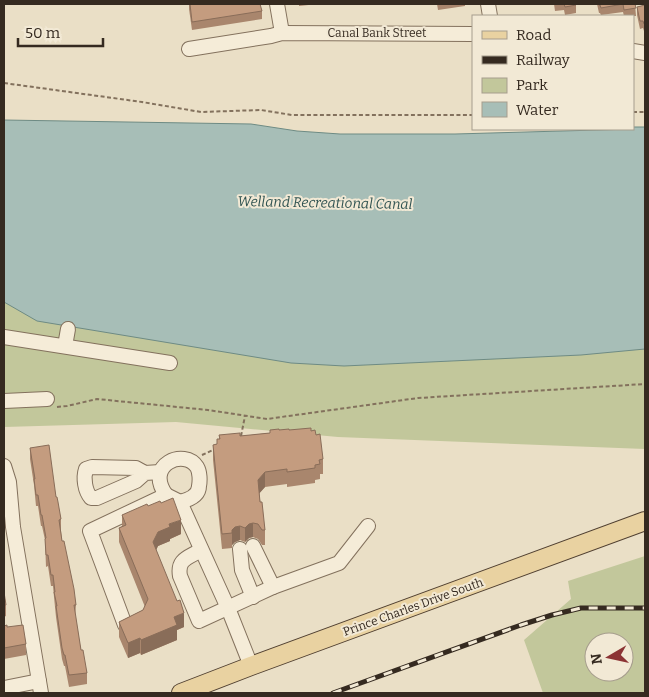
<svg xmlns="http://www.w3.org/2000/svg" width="649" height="697" font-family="Bitter,serif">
<rect width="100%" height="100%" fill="#eadfc6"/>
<g fill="#c2c79b" fill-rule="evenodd">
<path d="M4 298 645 320V449L338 437 176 422 4 427Z"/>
<path d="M645 556V693H543L524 640 571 599 568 581ZM594 642H624V672H594Z"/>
</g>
<path fill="#a7beb7" stroke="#6e8b84" d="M4 120 251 124 297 131 340 134H455L633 129V127H645V349L581 355 344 366 291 363 37 321 4 302Z"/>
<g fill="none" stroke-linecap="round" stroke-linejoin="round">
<defs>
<g id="minor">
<path d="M277 4 282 33"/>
<path d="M488 4 490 16"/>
<path d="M189 49 271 36 282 33 473 34"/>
<path d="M633 51 645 53"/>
<path d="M4 337 170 363"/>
<path d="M65 346 68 329"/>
<path d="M4 401 47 399"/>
<path d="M4 466 9 482 13 527 41 693"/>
<path d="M145 473 136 481 97 498H91C85 491 83 478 86 469L92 467 136 468 145 473 160 472"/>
<path d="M166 495C144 464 185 448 197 467 200 472 200 481 199 486 199 496 188 500 180 502"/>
<path d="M253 546 273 587"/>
<path d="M240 549 242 570 253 597"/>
<path d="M201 550C188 558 177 559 180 576L199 621 273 587 339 563 368 526"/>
<path d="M125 625 90 531 166 495 180 502 228 608 251 666"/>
<path d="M4 688 39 681"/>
</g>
<path id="major" d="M181 693 251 666 645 521"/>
</defs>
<use href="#minor" stroke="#83715d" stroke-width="16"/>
<use href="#major" stroke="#514031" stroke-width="20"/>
<g stroke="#83715d" stroke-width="2" stroke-dasharray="4 2.5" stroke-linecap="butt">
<path d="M4 83 142 102 201 112 261 110 292 115H473"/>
<path d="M633 112H645"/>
<path d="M57 407 67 406 97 399 208 410 267 419 418 398 645 384"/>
<path d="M241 436 245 416"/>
<path d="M202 455 213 450"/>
</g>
<use href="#minor" stroke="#f5ecd8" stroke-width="14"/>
<use href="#major" stroke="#e9d2a1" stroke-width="18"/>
<defs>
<path id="rail" d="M333 693 521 625 552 615 581 608H645"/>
</defs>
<use href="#rail" stroke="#352a20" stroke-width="5"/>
<use href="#rail" stroke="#f2e9d5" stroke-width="3" stroke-dasharray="9" stroke-linecap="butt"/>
</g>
<g fill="#a9866d">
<path d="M189 4 262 11V19L192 30 189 9Z"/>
<path d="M299 4H318L299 6Z"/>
<path d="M437 4H465V6L438 10Z"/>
<path d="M554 4H576V13L565 15 564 10 555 11Z"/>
<path d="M597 4H635L636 16H624L623 12 601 15 600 13H599Z"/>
<path d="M645 5V31H644L643 28 640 29 637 15V7Z"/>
<path d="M279 430 311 431 316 435 323 459V474H320V479L315 480V483L287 487V484L265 487 259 493 265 530V545H262L258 539 253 537 249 538 245 542 240 540 235 542 232 545V548L222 549 213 460V445L217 444V439H219V435L240 436 270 433Z"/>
<path d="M30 448 56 497 61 519V531L62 541 76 605 75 616 81 650 87 673V684L69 687 65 666H64L62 659 56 617 54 597 53 586H51L48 566 46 567 45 540 42 526H41L38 506H36L34 485 30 459Z"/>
<path d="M148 506 181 534 170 539V541L158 546 156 550 184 627 177 630V640L141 655 140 653 128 658 119 637V622L143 610 145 607 119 542V528L122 526V515Z"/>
<path d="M4 592 6 605V616L4 617Z"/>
<path d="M4 626 7 627 26 644V655L4 659Z"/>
</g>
<g fill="#896d59">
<path d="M265 472V487L258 495V480Z"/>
<path d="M181 520V534L170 539V541L158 546 153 557V542L158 532 169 524Z"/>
<path d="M253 523V537L249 538 245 542V528L249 524Z"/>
<path d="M240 526V540L235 542 232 545V548V530L235 527Z"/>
<path d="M184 613V627L177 630V640L141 655V640L174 617Z"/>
<path d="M140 638V653L128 658V643Z"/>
</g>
<g fill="#c49c7f" stroke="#896d59">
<path d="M190 4H260L262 11 192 22Z"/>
<path d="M564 4H576V5L565 7Z"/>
<path d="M599 4H635L636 8 624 10 623 4 601 8 600 5H599Z"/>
<path d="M645 5V23L644 24 643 21H640L637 7Z"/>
<path d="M311 428V431L315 430 316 435 320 434 323 459 319 460 320 464 315 465V468L287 472V469L265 472 258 480 260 502H262L265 530H262L258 524 253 523 249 524 245 528 240 526 235 527 232 530V533L222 534 213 445 217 444V439H220L219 435 240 433V436L270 433V430L279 429V430L289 429V430Z"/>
<path d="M49 445 56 497H57L58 502 61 519 59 520 62 541H64L74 589 76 605H74L81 650H83L87 673 69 675 65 655H64L62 648 56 606H57L54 592H55L53 575H51L48 555H46L45 539 46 538 42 515H41L38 495H36L34 479H35L30 448Z"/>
<path d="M173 498 181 520 169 524 170 527 158 532 153 542 177 601 180 600 184 613 174 617 177 625 141 640 140 638 128 643 119 622 143 610 148 599 119 528 126 525 122 515 147 504 148 506 160 501 161 503Z"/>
<path d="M4 592 6 605H4Z"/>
<path d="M7 625V627L23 625 26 644 4 648V626Z"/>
</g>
<g text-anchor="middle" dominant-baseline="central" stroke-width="4" stroke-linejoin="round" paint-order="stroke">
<g font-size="12" fill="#352a20" stroke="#f2e9d5">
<text x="377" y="33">Canal Bank Street</text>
<text transform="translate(413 607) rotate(-20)">Prince Charles Drive South</text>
</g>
<g font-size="14" font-style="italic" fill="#305351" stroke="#f2e9d5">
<text transform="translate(325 203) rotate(1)">Welland Recreational Canal</text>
</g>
</g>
<rect width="649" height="697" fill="none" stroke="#352a20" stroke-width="10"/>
<rect x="472" y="15" width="162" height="115" fill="#f2e9d5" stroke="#a69d8d"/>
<rect x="482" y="31" width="25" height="8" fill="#e9d2a1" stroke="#a69d8d"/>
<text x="516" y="40" font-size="15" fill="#352a20">Road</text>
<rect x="482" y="56" width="25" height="8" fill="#352a20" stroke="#a69d8d"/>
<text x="516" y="65" font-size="15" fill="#352a20">Railway</text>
<rect x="482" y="78" width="25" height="15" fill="#c2c79b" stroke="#a69d8d"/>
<text x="516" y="90" font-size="15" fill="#352a20">Park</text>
<rect x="482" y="102" width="25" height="15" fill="#a7beb7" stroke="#a69d8d"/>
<text x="516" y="115" font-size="15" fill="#352a20">Water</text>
<g transform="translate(609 657) rotate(261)"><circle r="24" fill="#f2e9d5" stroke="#a69d8d"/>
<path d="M0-4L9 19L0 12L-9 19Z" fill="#8c3334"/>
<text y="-8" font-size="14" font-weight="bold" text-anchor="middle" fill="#352a20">N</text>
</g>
<path d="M18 38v8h85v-8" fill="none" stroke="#352a20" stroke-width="2.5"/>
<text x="25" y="38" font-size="15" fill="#352a20" stroke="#f2e9d5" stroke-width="4" paint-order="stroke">50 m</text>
</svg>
